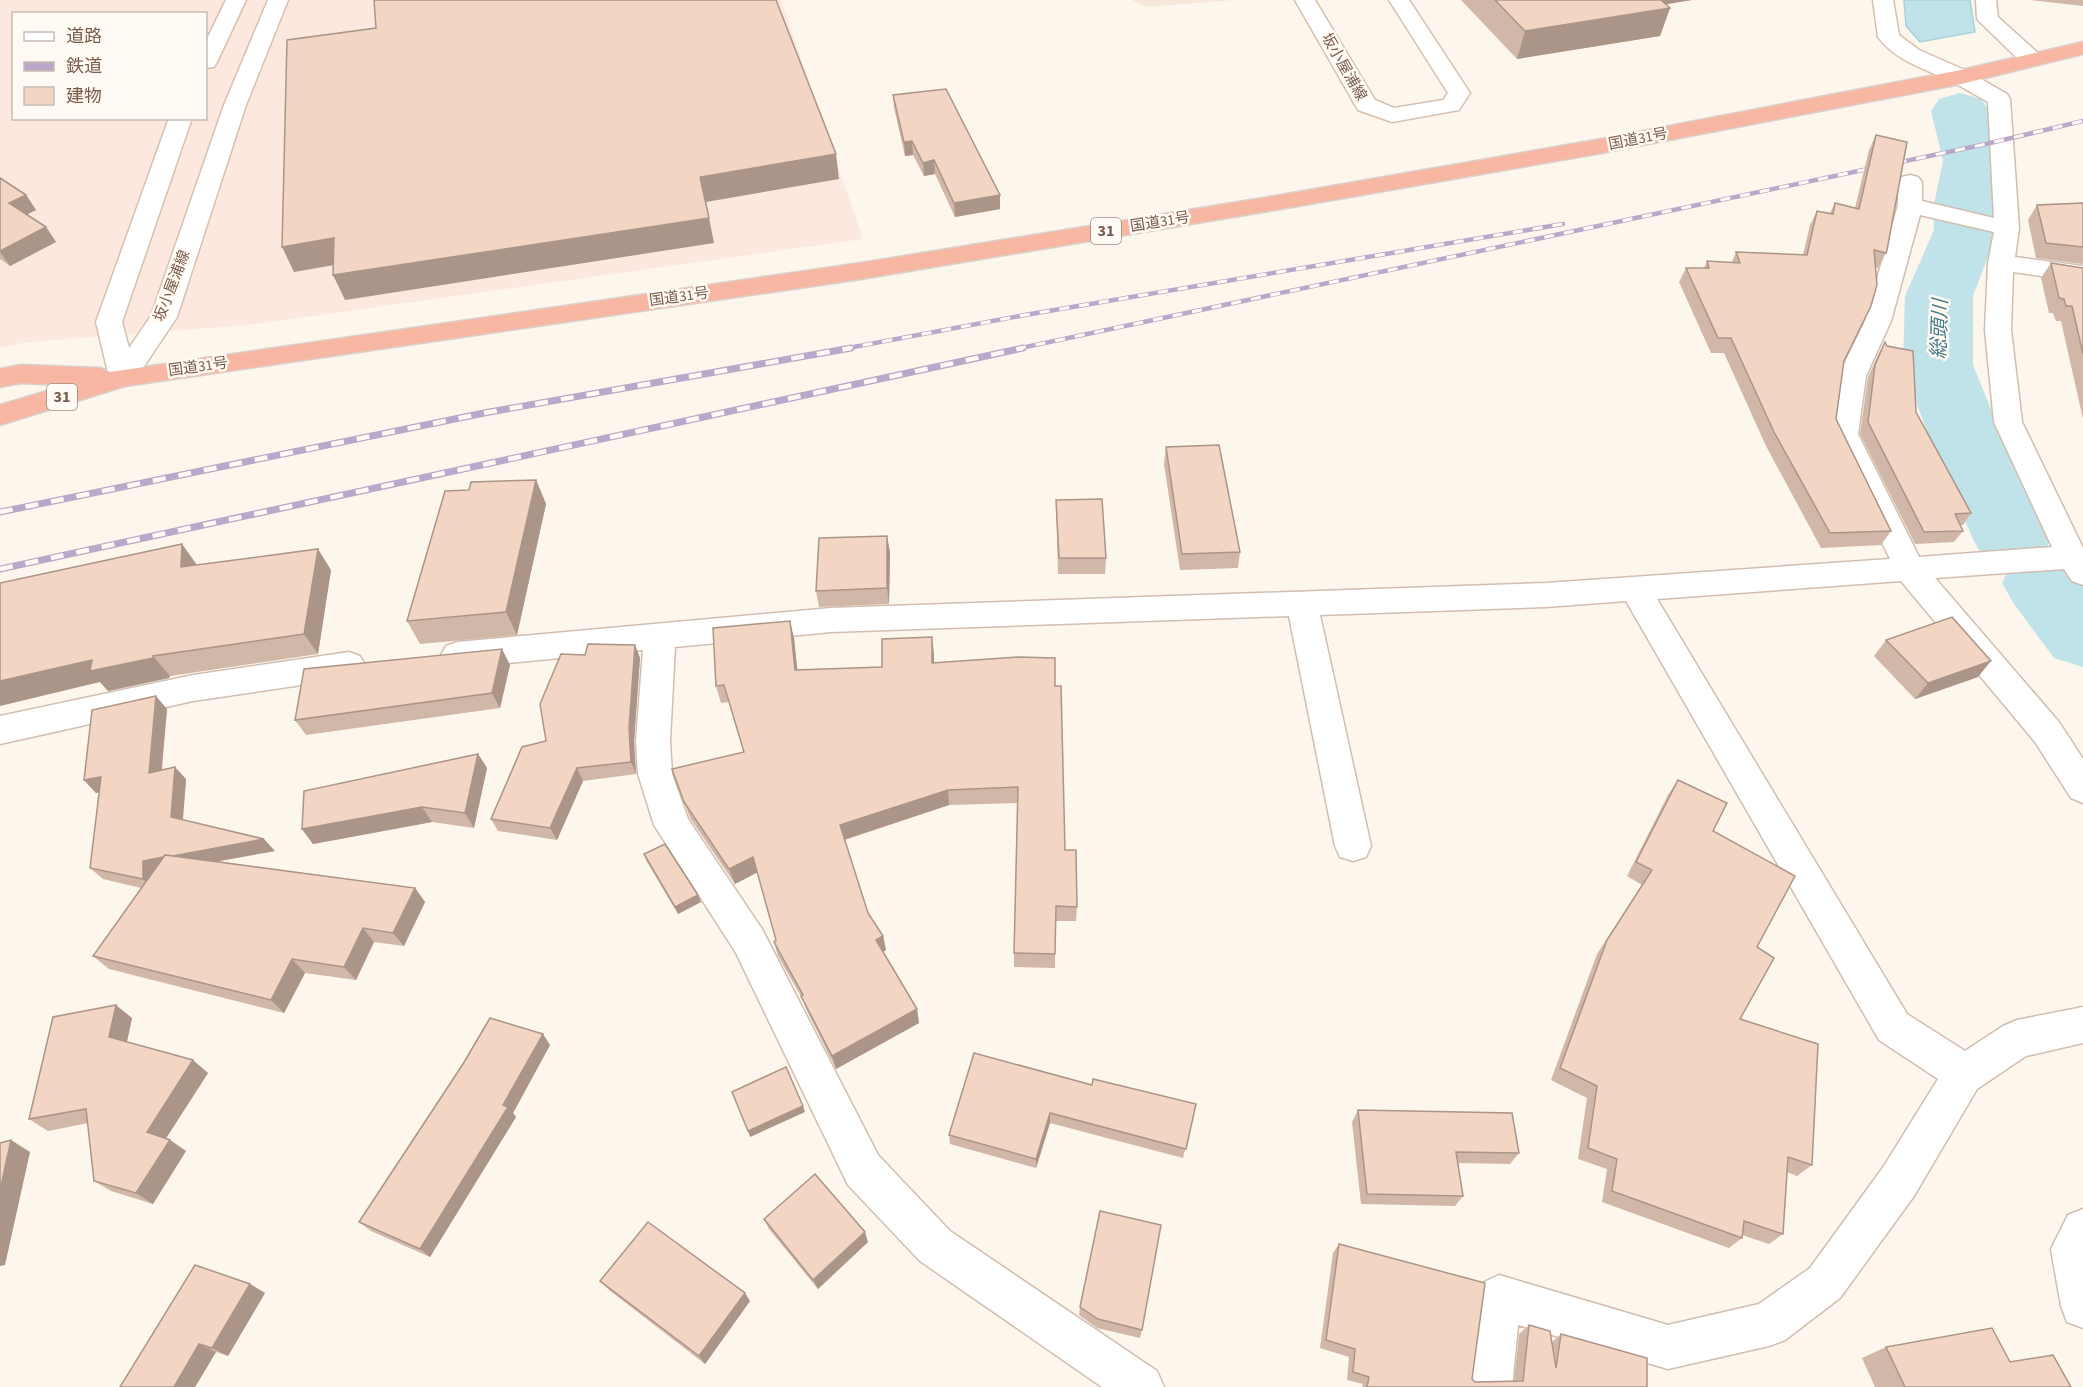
<svg xmlns="http://www.w3.org/2000/svg" width="2083" height="1387" font-family="'Source Sans 3','Noto Sans JP',sans-serif">
<rect width="100%" height="100%" fill="#fdf6ec"/>
<path fill="#f5e8da" d="M1132 0H1234L1147 7Z"/>
<path fill="#fde8e0" fill-rule="evenodd" d="M0 0H781L863 239 248 325 27 342 0 348ZM14 14H206V118H14Z"/>
<path fill="#bfe3e8" stroke="#a5d3da" stroke-width="1.5" d="M1904 0H1970L1975 32 1920 42 1906 26Z"/>
<g fill="none" stroke-linecap="round" stroke-linejoin="round">
<path fill="#bfe3e8" fill-rule="evenodd" d="M1960 93 1981 99 1989 111 2005 161 1997 209 1998 230 1973 296V365L2008 451 2051 539 2043 553 2070 562 2083 577V667L2054 658 2014 604 2002 583 2010 567 1984 559 1973 539 1934 451 1903 365 1905 296 1934 230 1933 209 1943 161 1931 111 1939 99Z"/>
<defs>
<g id="street">
<path d="M1976 0H1996L1998 17 2039 54 2042 59 2039 64 2031 66 2023 64 1981 23 1977 19Z"/>
<path d="M1961 70 1969 72 2007 94 2010 99 2019 228 2015 257 2083 266V282L2013 272 2011 330 2022 422 2083 548V585L2072 581 2064 569 1935 578 2059 722 2083 759V803L2071 798 2035 742 1901 581 1657 599 1907 1014 1965 1051 2003 1026 2017 1020 2083 1007V1043L2026 1056 1977 1089 1914 1196 1840 1298 1785 1340 1769 1346 1668 1369 1518 1325 1512 1387H1466L1477 1297 1484 1282 1499 1275 1668 1325 1759 1304 1810 1268 1884 1166 1938 1079 1879 1040 1626 601 1546 607 1320 615 1371 846 1366 857 1353 861 1340 857 1335 846 1289 616 831 632 675 647 670 741 672 774 688 819 762 929 878 1155 950 1231 1157 1371 1164 1387H1102L920 1261 848 1185 736 953 654 825 638 774 636 741 643 650 457 668 446 664 441 655 446 646 457 642 831 608 1546 583 1890 559 1830 434 1838 376 1865 321 1898 205V182L1902 177 1910 175 1918 177 1922 182V201L1994 218 1988 102 1953 82 1950 77 1953 72ZM1920 215 1994 232 1988 263 1985 330 1994 422 2052 547 1919 557 1858 434 1866 376 1891 321Z"/>
<path d="M349 652 360 656 365 665 360 674 349 678 193 701 0 744V716L193 675Z"/>
<path d="M2083 1209V1328L2067 1322 2061 1306 2051 1249 2068 1215Z"/>
</g>
<g id="secondary">
<path d="M226 0H246L217 62 214 67 206 68V41Z"/>
<path d="M268 0H288L246 105 177 317 133 383 123 386 113 383 109 377 96 322 169 118H192L122 322 129 348 151 316 224 105Z"/>
<path d="M1295 0H1315L1375 100 1394 108 1443 100 1448 93 1389 0H1409L1470 93 1459 110 1392 122 1358 110Z"/>
<path d="M1873 0H1893L1899 35 1919 50 1969 72 1972 77 1969 82 1961 84 1953 82C1928 70 1895 61 1878 37Z"/>
</g>
<path id="highway" d="M2083 42V54L1961 84 1596 154 1275 210 861 279 125 386 0 425V405L67 385 21 383 0 387V369L21 365 100 368 110 372 861 263 1275 196 1596 140 1961 70Z"/>
</defs>
<use href="#street" stroke="#d1beb0" stroke-width="3"/>
<use href="#secondary" stroke="#d6c0b0" stroke-width="3"/>
<use href="#highway" stroke="#dad1cd" stroke-width="3"/>
<use href="#street" fill="#fff" fill-rule="evenodd"/>
<use href="#secondary" fill="#fff" fill-rule="evenodd"/>
<use href="#highway" fill="#f7b7a3" fill-rule="evenodd"/>
<defs>
<g id="rail-far1">
<path d="M843 349 1025 315 1563 224"/>
<path d="M1016 349 1986 144 2083 121"/>
</g>
<g id="rail">
<path d="M0 512 484 413 851 348"/>
<path d="M0 569 1023 348"/>
</g>
</defs>
<use href="#rail-far1" stroke="#b9a8c9" stroke-width="4.5"/>
<use href="#rail" stroke="#b9a8c9" stroke-width="7"/>
<use href="#rail-far1" stroke="#fffaf3" stroke-width="3" stroke-dasharray="10" stroke-linecap="butt"/>
<use href="#rail" stroke="#fffaf3" stroke-width="4.5" stroke-dasharray="13" stroke-linecap="butt"/>
</g>
<g fill="#d1b7a8">
<path d="M1461 0H1692L1665 4 1670 8 1660 36 1517 59Z"/>
<path d="M2029 0H2083V6Z"/>
<path d="M893 95 1000 209 955 217 935 174 924 176 913 155 905 156 894 108Z"/>
<path d="M1876 135 1886 253 1878 268 1876 267 1844 361 1836 419 1891 531 1881 545 1821 548 1766 446 1724 353H1711L1679 282 1686 268H1704L1707 261 1732 262 1736 252 1803 255 1810 225 1817 211 1830 213 1835 203 1855 208 1869 150Z"/>
<path d="M0 178 26 195 36 210 26 215 46 227 56 242 10 266 0 259Z"/>
<path d="M2083 203V264L2036 258 2028 220 2037 205Z"/>
<path d="M2051 263 2083 268V419L2061 321H2056L2053 313H2049L2041 278Z"/>
<path d="M1885 342 1916 412 1971 513 1963 525H1960L1963 531 1954 542 1915 544 1860 434 1868 377 1878 355Z"/>
<path d="M1166 447 1240 552 1238 568 1180 570 1164 464Z"/>
<path d="M536 480 546 504 517 635 420 644 407 621 469 490Z"/>
<path d="M1056 500 1106 558 1105 574H1058Z"/>
<path d="M887 536 890 553 889 604 819 607 816 591Z"/>
<path d="M197 565 331 570 318 654 170 676 169 678 108 691 100 682Z"/>
<path d="M794 638 797 670 882 667 934 654V663L1055 686 1065 850 1077 907 1076 921H1055V968L1014 967V953L1018 803 949 805 845 840 868 913 883 936 886 950 883 952 917 1009 919 1023 836 1069 806 1009 803 1000 778 956 774 942 776 940 758 872 735 884 690 818 672 769 744 752 729 702 721 703 716 686Z"/>
<path d="M1886 640 1978 677 1915 699 1874 656Z"/>
<path d="M635 645 640 658 634 741 636 774 583 781 557 840 498 831 491 819 546 741 585 655Z"/>
<path d="M510 665 500 708 306 735 295 720Z"/>
<path d="M167 709 162 770 186 779 183 820 275 851 217 861 415 888 425 902 404 946 374 942 356 980 305 973 284 1013 109 969 93 956 141 888 103 879 90 868 99 792 96 793 84 780Z"/>
<path d="M478 754 487 768 474 828 432 822 313 844 302 829Z"/>
<path d="M1678 780 1713 831 1757 947 1740 1019 1812 1165 1797 1176 1787 1172 1783 1234 1769 1244 1742 1235V1238L1729 1248 1602 1202 1607 1169 1578 1159 1587 1098 1551 1080 1597 954 1642 885 1627 876 1668 795Z"/>
<path d="M644 854 698 895 701 902 678 914 647 862Z"/>
<path d="M132 1018 127 1042 208 1073 166 1138 186 1151 153 1204 111 1191 94 1181 88 1123 48 1131 29 1119Z"/>
<path d="M550 1045 513 1113 516 1117 430 1257 371 1231 359 1222Z"/>
<path d="M1092 1085 1196 1104 1183 1158 1050 1123 1036 1168 950 1144 949 1135Z"/>
<path d="M1358 1110 1519 1153 1510 1164 1458 1163 1463 1196 1455 1206 1361 1204 1352 1122Z"/>
<path d="M764 1219 868 1242 818 1289 769 1229Z"/>
<path d="M1339 1244 1475 1382 1514 1381 1519 1334 1529 1325 1552 1342 1561 1334 1647 1387H1362L1363 1384 1347 1380 1349 1357 1320 1348 1333 1253Z"/>
<path d="M600 1281 750 1301 705 1364 609 1290Z"/>
<path d="M250 1284 265 1293 228 1356 216 1352 195 1387H120Z"/>
<path d="M1080 1307 1142 1330 1140 1338 1097 1328 1079 1315Z"/>
<path d="M1886 1347 2010 1362 2071 1387H1875L1862 1358Z"/>
</g>
<g fill="#aa9588">
<path d="M1635 0H1692L1632 10Z"/>
<path d="M1670 8 1660 36 1517 59 1525 31Z"/>
<path d="M912 141 913 155 905 156 904 142Z"/>
<path d="M836 154 839 179 706 202 714 243 345 300 333 275 700 177Z"/>
<path d="M934 160 935 174 924 176 923 163Z"/>
<path d="M26 195 36 210 19 218 9 203Z"/>
<path d="M1000 195V209L955 217 954 203Z"/>
<path d="M46 227 56 242 10 266 0 252V251Z"/>
<path d="M334 238 346 263 294 272 282 247Z"/>
<path d="M536 480 546 504 517 635 506 612Z"/>
<path d="M887 536 890 553 889 604 887 588Z"/>
<path d="M182 544 197 565 181 567Z"/>
<path d="M318 549 331 570 318 654 304 634Z"/>
<path d="M790 621 794 638 799 686 795 670Z"/>
<path d="M932 637 934 654V680L932 663Z"/>
<path d="M635 645 640 658 634 741 636 774 631 762 629 728Z"/>
<path d="M502 649 510 665 500 708 492 693Z"/>
<path d="M153 656 170 676 169 678 108 691 100 682 0 706V681L92 660Z"/>
<path d="M1991 661 1978 677 1915 699 1928 683Z"/>
<path d="M156 696 167 709 160 785 149 773Z"/>
<path d="M478 754 487 768 474 828 465 813Z"/>
<path d="M175 767 186 779 182 829 171 817Z"/>
<path d="M577 768 583 781 557 840 550 828Z"/>
<path d="M101 777 112 789 96 793 84 780Z"/>
<path d="M948 790 949 805 843 840 840 825Z"/>
<path d="M422 807 432 822 313 844 302 829Z"/>
<path d="M264 839 275 851 154 873 155 891 143 879V861Z"/>
<path d="M753 857 758 872 735 884 729 869Z"/>
<path d="M415 888 425 902 404 946 393 933Z"/>
<path d="M698 895 701 902 678 914 675 907Z"/>
<path d="M363 928 374 942 356 980 344 967Z"/>
<path d="M883 936 886 950 879 954 876 940Z"/>
<path d="M292 959 305 973 284 1013 271 1000Z"/>
<path d="M116 1005 132 1018 125 1050 109 1037Z"/>
<path d="M917 1009 919 1023 836 1069 832 1056Z"/>
<path d="M543 1034 550 1045 513 1113 516 1117 430 1257 420 1249Z"/>
<path d="M193 1060 208 1073 163 1143 147 1132Z"/>
<path d="M803 1106 805 1112 750 1137 748 1131Z"/>
<path d="M1050 1113V1123L1036 1168V1159Z"/>
<path d="M11 1140 30 1152 5 1265 0 1266V1190Z"/>
<path d="M170 1140 186 1151 153 1204 136 1193Z"/>
<path d="M865 1232 868 1242 818 1289 813 1280Z"/>
<path d="M250 1284 265 1293 228 1356 212 1348Z"/>
<path d="M745 1293 750 1301 705 1364 699 1356Z"/>
<path d="M199 1344 216 1352 195 1387H174Z"/>
</g>
<g fill="#f3d5c3" stroke="#aa9588" stroke-width="1.5">
<path d="M374 0H776L836 154 700 177 709 218 333 275 334 238 282 247 287 40 376 28Z"/>
<path d="M1495 0H1661L1670 8 1525 31Z"/>
<path d="M946 89 1000 195 954 203 934 160 923 163 912 141 904 142 893 95Z"/>
<path d="M1876 135 1907 142 1887 250 1886 253 1874 250 1877 285 1871 306 1844 361 1836 419 1891 531 1830 533 1774 432 1731 338H1718L1686 268H1709L1707 261 1740 263 1736 252 1807 255 1817 211 1833 214 1835 203 1859 209Z"/>
<path d="M0 178 26 195 9 203 46 227 0 251Z"/>
<path d="M2083 203V247L2046 243 2037 205Z"/>
<path d="M2051 263 2083 268V354L2072 306H2066L2064 299 2059 298Z"/>
<path d="M1885 342 1887 346 1913 351 1916 412 1971 513 1955 514 1963 531 1924 532 1868 422 1875 365Z"/>
<path d="M1219 445 1240 552 1182 554 1166 447Z"/>
<path d="M536 480 506 612 407 621 445 491 469 490 471 482Z"/>
<path d="M1102 499 1106 558H1059L1056 500Z"/>
<path d="M887 536V588L816 591 819 538Z"/>
<path d="M182 544 181 567 318 549 304 634 153 656V658L90 671 92 660 0 681V583Z"/>
<path d="M1952 617 1991 661 1928 683 1886 640Z"/>
<path d="M790 621 795 670 882 667V639L932 637V663L1018 657 1055 658V686H1061L1065 850H1076L1077 907 1056 906 1055 954 1014 953 1018 787 948 790 840 825 868 913 883 936 876 940 917 1009 832 1056 801 996 803 995 774 942 776 940 753 857 729 869 684 802 672 769 744 752 724 685 716 686 713 628Z"/>
<path d="M588 644 635 645 629 728 631 762 577 768 550 828 491 819 522 747 546 741 540 704 561 654 585 655Z"/>
<path d="M502 649 492 693 295 720 304 669Z"/>
<path d="M156 696 149 773 175 767 171 817 264 839 173 856 165 855 163 857 143 861V879L90 868 101 777 84 780 92 710Z"/>
<path d="M478 754 465 813 422 807 302 829 304 791Z"/>
<path d="M1678 780 1727 803 1713 831 1795 876 1757 947 1774 958 1740 1019 1818 1044 1812 1165 1788 1157 1783 1234 1744 1221 1742 1238 1612 1191 1617 1159 1588 1148 1597 1086 1560 1068 1607 940 1652 870 1636 862Z"/>
<path d="M665 844 698 895 675 907 644 854Z"/>
<path d="M165 855 415 888 393 933 363 928 344 967 292 959 271 1000 93 956Z"/>
<path d="M116 1005 109 1037 193 1060 147 1132 170 1140 136 1193 94 1181 86 1109 29 1119 53 1017Z"/>
<path d="M490 1018 543 1034 503 1105 508 1107 420 1249 359 1222 463 1064Z"/>
<path d="M974 1053 1092 1085 1093 1079 1196 1104 1186 1149 1050 1113 1036 1159 949 1135Z"/>
<path d="M786 1067 803 1106 748 1131 732 1092Z"/>
<path d="M1358 1110 1512 1113 1519 1153 1456 1152 1463 1196 1367 1194Z"/>
<path d="M11 1140 0 1190V1143Z"/>
<path d="M815 1174 865 1232 813 1280 764 1219Z"/>
<path d="M1100 1211 1161 1225 1142 1330 1098 1319 1080 1307Z"/>
<path d="M648 1222 745 1293 699 1356 600 1281Z"/>
<path d="M1339 1244 1485 1283 1472 1379 1475 1382 1523 1381 1529 1325 1550 1331 1556 1368 1561 1334 1647 1358V1387H1367L1369 1377 1353 1372 1355 1349 1326 1340Z"/>
<path d="M195 1265 250 1284 212 1348 199 1344 174 1387H120Z"/>
<path d="M1992 1328 2010 1362 2053 1355 2071 1387H1905L1886 1347Z"/>
</g>
<g text-anchor="middle" dominant-baseline="central" stroke-width="5" stroke-linejoin="round" paint-order="stroke">
<g font-size="15" fill="#7a5c4d" stroke="#fffaf3">
<text transform="translate(1344 67) rotate(60)">坂小屋浦線</text>
<text transform="translate(1638 139) rotate(-11)">国道31号</text>
<text transform="translate(1160 222) rotate(-9)">国道31号</text>
<text transform="translate(172 286) rotate(-69)">坂小屋浦線</text>
<text transform="translate(679 297) rotate(-8)">国道31号</text>
<text transform="translate(198 367) rotate(-8)">国道31号</text>
</g>
<g fill="#fffaf3" stroke="#a28b7f" stroke-width="1.5">
<rect x="1091" y="218" width="30" height="26" rx="4.5"/>
<rect x="47" y="384" width="30" height="26" rx="4.5"/>
</g>
<g font-size="16" font-weight="bold" fill="#7a5c4d">
<text x="1106" y="231">31</text>
<text x="62" y="397">31</text>
</g>
<g font-size="20" font-style="italic" fill="#437c86" stroke="#fffaf3">
<text transform="translate(1940 329) rotate(-88)">総頭川</text>
</g>
</g>
<rect x="12" y="12" width="195" height="108" fill="#fffaf3" stroke="#cabbb1" stroke-width="1.5"/>
<rect x="24" y="32" width="30" height="9" fill="#ffffff" stroke="#cabbb1" stroke-width="1.5"/>
<text x="66" y="42" font-size="18" fill="#7a5c4d">道路</text>
<rect x="24" y="62" width="30" height="9" fill="#b9a8c9" stroke="#cabbb1" stroke-width="1.5"/>
<text x="66" y="72" font-size="18" fill="#7a5c4d">鉄道</text>
<rect x="24" y="87" width="30" height="18" fill="#f3d5c3" stroke="#cabbb1" stroke-width="1.5"/>
<text x="66" y="102" font-size="18" fill="#7a5c4d">建物</text>
</svg>
